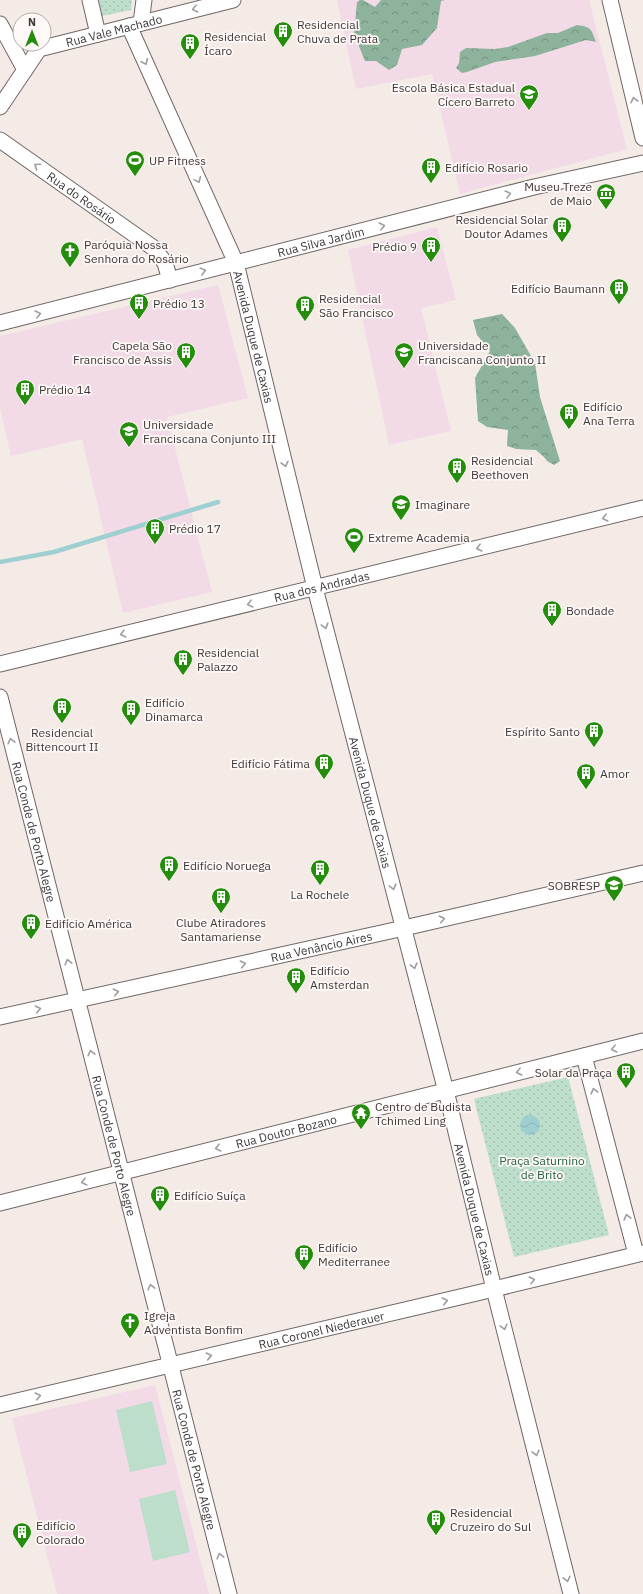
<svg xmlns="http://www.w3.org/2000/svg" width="643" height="1594" font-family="'IBM Plex Sans',sans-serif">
<defs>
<pattern id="grass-dots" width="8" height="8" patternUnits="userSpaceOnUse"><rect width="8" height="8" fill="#bddeca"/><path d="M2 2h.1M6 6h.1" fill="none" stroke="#a3bfae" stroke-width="1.8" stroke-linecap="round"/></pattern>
<pattern id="forest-crowns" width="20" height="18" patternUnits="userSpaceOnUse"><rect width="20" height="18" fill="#8db39c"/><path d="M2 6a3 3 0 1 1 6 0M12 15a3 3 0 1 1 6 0" fill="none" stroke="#749380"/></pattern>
<pattern id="water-waves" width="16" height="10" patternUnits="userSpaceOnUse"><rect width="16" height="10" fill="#9ed0d2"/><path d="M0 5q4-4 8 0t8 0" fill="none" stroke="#89b3b5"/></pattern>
</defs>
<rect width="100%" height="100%" fill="#f4eae6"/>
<g fill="#f2dbe7">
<path d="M337 0H589L627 149 460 194 432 74 356 89Z"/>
<path d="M437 227 456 300 421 308 451 431 389 445 348 250Z"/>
<path d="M218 285 248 398 167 417 212 592 123 613 82 439 11 456 0 408V336Z"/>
<path d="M155 1385 209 1594H57L12 1418Z"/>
</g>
<g fill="url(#grass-dots)">
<path d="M99 0H132L131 10 102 16Z"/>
<path d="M568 1077 609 1235 514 1257 474 1099Z"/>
</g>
<g fill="url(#forest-crowns)">
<path d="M360 0H363L375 7 381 0H445L441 1 437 28 422 45 402 49 397 65 389 70 376 61H365L354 34 357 2Z"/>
<path d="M577 25C592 27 591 29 596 42L586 40 535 56 495 62 467 72 462 73 456 68 459 63 460 52 466 48 495 49 508 47 547 33H558Z"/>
<path d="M502 314 515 328 535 363 540 397 560 461 554 465 547 461 544 457 536 450 516 449 507 446 508 430 487 427 478 421 475 378 490 351 477 335 473 320Z"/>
</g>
<g fill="#bddeca">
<path d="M152 1401 167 1464 130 1472 116 1410Z"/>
<path d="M175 1490 190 1552 153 1561 139 1499Z"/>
</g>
<circle fill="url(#water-waves)" cx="530" cy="1125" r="10"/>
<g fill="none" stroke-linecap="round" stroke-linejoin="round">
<path stroke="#9ed0d2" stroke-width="4.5" d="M0 562 54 552 218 502"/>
<defs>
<g id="minor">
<path d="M90 0 98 34"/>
<path d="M610 0 643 138"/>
<path d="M141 23 144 0"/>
<path d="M0 24 25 70"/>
<path id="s1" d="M129 26 236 263 315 588 449 1103 494 1289 571 1594"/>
<path id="s2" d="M0 107 39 49 233 0"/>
<path id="s3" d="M0 140 155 249 165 263 170 280"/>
<path id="s4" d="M0 323 534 187 643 163"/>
<path id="s5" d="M0 664 643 508"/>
<path id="s6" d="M0 697 229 1594"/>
<path id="s7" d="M0 1017 404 928 643 873"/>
<path d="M584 1056 636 1254"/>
<path id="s8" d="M0 1203 643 1041"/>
<path id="s9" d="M0 1405 494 1289 643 1253"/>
</g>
</defs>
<use href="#minor" stroke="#706764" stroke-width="17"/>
<use href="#minor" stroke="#fff" stroke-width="15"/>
</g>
<defs><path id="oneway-chevron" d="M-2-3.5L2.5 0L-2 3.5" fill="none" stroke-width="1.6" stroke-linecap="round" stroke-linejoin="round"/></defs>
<g stroke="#9e9c9c">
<use href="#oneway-chevron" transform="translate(195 9) rotate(166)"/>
<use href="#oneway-chevron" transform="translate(145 62) rotate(66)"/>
<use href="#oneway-chevron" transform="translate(634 100) rotate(-103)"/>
<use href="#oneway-chevron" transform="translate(37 166) rotate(-145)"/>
<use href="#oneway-chevron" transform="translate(198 180) rotate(66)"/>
<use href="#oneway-chevron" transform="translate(508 194) rotate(-14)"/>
<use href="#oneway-chevron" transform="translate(382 226) rotate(-14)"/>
<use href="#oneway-chevron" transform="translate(203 271) rotate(-15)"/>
<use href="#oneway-chevron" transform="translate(38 314) rotate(-14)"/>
<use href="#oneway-chevron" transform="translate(285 464) rotate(76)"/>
<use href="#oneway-chevron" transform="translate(605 518) rotate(166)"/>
<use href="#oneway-chevron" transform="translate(479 548) rotate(166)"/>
<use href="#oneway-chevron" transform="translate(250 604) rotate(166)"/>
<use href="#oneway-chevron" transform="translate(325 626) rotate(75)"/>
<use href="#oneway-chevron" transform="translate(123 634) rotate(166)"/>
<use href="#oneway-chevron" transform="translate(11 741) rotate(-104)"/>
<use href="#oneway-chevron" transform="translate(393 887) rotate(75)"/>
<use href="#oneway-chevron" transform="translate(442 919) rotate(-13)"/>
<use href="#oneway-chevron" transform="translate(68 962) rotate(-104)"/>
<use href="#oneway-chevron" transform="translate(243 964) rotate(-12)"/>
<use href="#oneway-chevron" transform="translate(414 966) rotate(75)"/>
<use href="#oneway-chevron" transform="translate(116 992) rotate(-12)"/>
<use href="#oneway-chevron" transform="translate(38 1009) rotate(-12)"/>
<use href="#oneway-chevron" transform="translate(614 1049) rotate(166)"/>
<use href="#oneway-chevron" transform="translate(91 1053) rotate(-104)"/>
<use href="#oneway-chevron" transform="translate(519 1072) rotate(166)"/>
<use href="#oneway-chevron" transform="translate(594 1091) rotate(-105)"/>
<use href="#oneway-chevron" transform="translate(218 1148) rotate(166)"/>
<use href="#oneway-chevron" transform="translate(84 1182) rotate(166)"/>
<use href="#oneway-chevron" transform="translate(627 1217) rotate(-105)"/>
<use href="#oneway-chevron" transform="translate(532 1280) rotate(-14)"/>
<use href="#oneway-chevron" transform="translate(151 1287) rotate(-104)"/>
<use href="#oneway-chevron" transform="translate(445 1301) rotate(-13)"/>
<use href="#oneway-chevron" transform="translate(504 1327) rotate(76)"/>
<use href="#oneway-chevron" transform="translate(209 1356) rotate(-13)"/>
<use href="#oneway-chevron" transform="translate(38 1396) rotate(-13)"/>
<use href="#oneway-chevron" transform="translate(536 1453) rotate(76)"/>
<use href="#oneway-chevron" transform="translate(220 1556) rotate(-104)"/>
<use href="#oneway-chevron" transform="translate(567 1579) rotate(76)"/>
</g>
<defs>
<symbol id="building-pin" viewBox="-11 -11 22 30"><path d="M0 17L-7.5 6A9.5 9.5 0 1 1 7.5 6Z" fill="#248d0b" stroke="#fef8f6"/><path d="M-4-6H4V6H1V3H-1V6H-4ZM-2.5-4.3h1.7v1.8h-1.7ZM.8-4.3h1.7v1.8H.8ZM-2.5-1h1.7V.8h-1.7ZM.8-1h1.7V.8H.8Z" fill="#fff"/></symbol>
<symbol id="school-pin" viewBox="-11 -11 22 30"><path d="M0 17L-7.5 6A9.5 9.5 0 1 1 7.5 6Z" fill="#248d0b" stroke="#fef8f6"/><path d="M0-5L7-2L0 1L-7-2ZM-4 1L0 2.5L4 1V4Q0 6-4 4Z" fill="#fff"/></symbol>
<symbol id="stadium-pin" viewBox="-11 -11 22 30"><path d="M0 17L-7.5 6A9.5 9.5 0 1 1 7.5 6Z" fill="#248d0b" stroke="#fef8f6"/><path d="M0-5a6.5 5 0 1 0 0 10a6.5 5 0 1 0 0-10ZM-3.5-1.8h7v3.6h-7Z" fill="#fff"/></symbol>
<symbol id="museum-pin" viewBox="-11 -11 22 30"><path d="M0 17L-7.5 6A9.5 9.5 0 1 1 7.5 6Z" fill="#248d0b" stroke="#fef8f6"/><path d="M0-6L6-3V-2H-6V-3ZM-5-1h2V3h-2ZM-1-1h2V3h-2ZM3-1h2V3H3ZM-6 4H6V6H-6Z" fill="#fff"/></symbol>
<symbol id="church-pin" viewBox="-11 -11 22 30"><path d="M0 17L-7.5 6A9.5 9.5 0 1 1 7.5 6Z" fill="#248d0b" stroke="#fef8f6"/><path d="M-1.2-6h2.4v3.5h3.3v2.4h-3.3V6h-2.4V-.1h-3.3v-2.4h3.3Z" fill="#fff"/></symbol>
<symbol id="university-pin" viewBox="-11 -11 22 30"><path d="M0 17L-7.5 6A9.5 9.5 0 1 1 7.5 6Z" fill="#248d0b" stroke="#fef8f6"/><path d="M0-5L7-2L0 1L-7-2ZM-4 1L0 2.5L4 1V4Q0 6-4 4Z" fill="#fff"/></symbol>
<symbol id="temple-pin" viewBox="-11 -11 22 30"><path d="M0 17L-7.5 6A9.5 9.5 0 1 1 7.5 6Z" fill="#248d0b" stroke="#fef8f6"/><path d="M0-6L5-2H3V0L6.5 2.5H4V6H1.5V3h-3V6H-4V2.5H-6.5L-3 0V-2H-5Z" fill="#fff"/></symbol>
</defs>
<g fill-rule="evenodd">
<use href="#building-pin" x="272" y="20" width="22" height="30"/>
<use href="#building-pin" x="179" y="32" width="22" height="30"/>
<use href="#school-pin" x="518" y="83" width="22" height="30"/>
<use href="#stadium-pin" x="124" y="149" width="22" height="30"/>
<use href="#building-pin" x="420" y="156" width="22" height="30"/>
<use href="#museum-pin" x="595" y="182" width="22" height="30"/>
<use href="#building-pin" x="551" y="215" width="22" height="30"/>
<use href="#building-pin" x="420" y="235" width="22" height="30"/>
<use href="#church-pin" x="59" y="240" width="22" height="30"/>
<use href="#building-pin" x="608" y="277" width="22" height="30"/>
<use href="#building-pin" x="128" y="292" width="22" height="30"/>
<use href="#building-pin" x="294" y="294" width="22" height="30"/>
<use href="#building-pin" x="175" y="341" width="22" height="30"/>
<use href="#university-pin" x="393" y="341" width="22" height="30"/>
<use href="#building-pin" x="14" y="378" width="22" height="30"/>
<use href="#building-pin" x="558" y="402" width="22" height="30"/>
<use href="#university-pin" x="118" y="420" width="22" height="30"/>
<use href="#building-pin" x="446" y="456" width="22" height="30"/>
<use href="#school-pin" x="390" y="493" width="22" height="30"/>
<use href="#building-pin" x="144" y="517" width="22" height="30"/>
<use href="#stadium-pin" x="343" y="526" width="22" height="30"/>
<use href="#building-pin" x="541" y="599" width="22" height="30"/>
<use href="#building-pin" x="172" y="648" width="22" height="30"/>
<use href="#building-pin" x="51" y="696" width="22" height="30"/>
<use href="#building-pin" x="120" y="698" width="22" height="30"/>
<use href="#building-pin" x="583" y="720" width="22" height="30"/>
<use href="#building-pin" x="313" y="752" width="22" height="30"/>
<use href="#building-pin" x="575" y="762" width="22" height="30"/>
<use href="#building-pin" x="158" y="854" width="22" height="30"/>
<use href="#building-pin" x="309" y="858" width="22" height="30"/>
<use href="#university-pin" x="603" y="874" width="22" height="30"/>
<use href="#building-pin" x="210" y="886" width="22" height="30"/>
<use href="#building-pin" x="20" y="912" width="22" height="30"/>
<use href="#building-pin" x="285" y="966" width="22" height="30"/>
<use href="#building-pin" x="615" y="1061" width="22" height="30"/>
<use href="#temple-pin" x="350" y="1102" width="22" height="30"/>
<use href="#building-pin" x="149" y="1184" width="22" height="30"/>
<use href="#building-pin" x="293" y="1243" width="22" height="30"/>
<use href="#church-pin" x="119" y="1311" width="22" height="30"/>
<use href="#building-pin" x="425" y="1508" width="22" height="30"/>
<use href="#building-pin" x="11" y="1521" width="22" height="30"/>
</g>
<g text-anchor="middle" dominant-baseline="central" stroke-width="3.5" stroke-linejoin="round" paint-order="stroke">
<g font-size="12" fill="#3d3938" stroke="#fef8f6" text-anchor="start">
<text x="297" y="24">Residencial<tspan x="297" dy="14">Chuva de Prata</tspan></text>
<text x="204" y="36">Residencial<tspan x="204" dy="14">Ícaro</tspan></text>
<text x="515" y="87" text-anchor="end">Escola Básica Estadual<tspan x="515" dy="14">Cícero Barreto</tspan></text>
<text x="149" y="160">UP Fitness</text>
<text x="445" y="167">Edifício Rosario</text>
<text x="592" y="186" text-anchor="end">Museu Treze<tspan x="592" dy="14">de Maio</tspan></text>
<text x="548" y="219" text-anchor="end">Residencial Solar<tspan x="548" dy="14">Doutor Adames</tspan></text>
<text x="84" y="244">Paróquia Nossa<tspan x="84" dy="14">Senhora do Rosário</tspan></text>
<text x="417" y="246" text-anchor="end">Prédio 9</text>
<text x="605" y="288" text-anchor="end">Edifício Baumann</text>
<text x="319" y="298">Residencial<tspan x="319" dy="14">São Francisco</tspan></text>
<text x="153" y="303">Prédio 13</text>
<text x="172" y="345" text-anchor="end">Capela São<tspan x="172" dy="14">Francisco de Assis</tspan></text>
<text x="418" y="345">Universidade<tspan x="418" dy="14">Franciscana Conjunto II</tspan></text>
<text x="39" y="389">Prédio 14</text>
<text x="583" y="406">Edifício<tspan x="583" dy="14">Ana Terra</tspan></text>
<text x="143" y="424">Universidade<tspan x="143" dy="14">Franciscana Conjunto III</tspan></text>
<text x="471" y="460">Residencial<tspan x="471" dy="14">Beethoven</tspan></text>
<text x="415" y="504">Imaginare</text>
<text x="169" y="528">Prédio 17</text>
<text x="368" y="537">Extreme Academia</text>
<text x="566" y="610">Bondade</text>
<text x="197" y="652">Residencial<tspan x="197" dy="14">Palazzo</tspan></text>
<text x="145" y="702">Edifício<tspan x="145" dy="14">Dinamarca</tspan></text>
<text x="580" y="731" text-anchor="end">Espírito Santo</text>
<text x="62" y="732" text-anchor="middle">Residencial<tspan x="62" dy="14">Bittencourt II</tspan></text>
<text x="310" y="763" text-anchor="end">Edifício Fátima</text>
<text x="600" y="773">Amor</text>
<text x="183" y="865">Edifício Noruega</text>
<text x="600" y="885" text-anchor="end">SOBRESP</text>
<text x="320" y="894" text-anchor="middle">La Rochele</text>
<text x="221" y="922" text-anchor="middle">Clube Atiradores<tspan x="221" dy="14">Santamariense</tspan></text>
<text x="45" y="923">Edifício América</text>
<text x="310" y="970">Edifício<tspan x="310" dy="14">Amsterdan</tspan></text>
<text x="612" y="1072" text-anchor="end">Solar da Praça</text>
<text x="375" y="1106">Centro de Budista<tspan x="375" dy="14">Tchimed Ling</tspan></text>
<text x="174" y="1195">Edifício Suíça</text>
<text x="318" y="1247">Edifício<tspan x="318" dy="14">Mediterranee</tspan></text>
<text x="144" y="1315">Igreja<tspan x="144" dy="14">Adventista Bonfim</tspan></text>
<text x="450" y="1512">Residencial<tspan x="450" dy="14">Cruzeiro do Sul</tspan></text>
<text x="36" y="1525">Edifício<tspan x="36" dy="14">Colorado</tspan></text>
</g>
<g font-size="12" fill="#3d3938" stroke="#fef8f6">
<text stroke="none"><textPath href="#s2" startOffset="147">Rua Vale Machado</textPath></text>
<text stroke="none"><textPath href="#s3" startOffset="100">Rua do Rosário</textPath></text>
<text stroke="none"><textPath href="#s4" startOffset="331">Rua Silva Jardim</textPath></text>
<text stroke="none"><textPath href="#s1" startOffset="336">Avenida Duque de Caxias</textPath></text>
<text stroke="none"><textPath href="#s5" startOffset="331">Rua dos Andradas</textPath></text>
<text stroke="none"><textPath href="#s1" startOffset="816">Avenida Duque de Caxias</textPath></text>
<text stroke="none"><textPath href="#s6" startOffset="139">Rua Conde de Porto Alegre</textPath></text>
<text stroke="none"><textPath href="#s7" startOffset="329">Rua Venâncio Aires</textPath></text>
<text stroke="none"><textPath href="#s8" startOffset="295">Rua Doutor Bozano</textPath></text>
<text stroke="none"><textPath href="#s6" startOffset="463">Rua Conde de Porto Alegre</textPath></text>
<text stroke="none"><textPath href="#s1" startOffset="1236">Avenida Duque de Caxias</textPath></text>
<text stroke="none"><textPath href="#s9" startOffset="330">Rua Coronel Niederauer</textPath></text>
<text stroke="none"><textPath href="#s6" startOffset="787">Rua Conde de Porto Alegre</textPath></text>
</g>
<g font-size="12" fill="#236142" stroke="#fef8f6">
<text x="542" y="1160">Praça Saturnino<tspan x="542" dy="14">de Brito</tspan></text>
</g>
</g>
<g transform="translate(32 32)"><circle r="19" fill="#fef8f6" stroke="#b1acaa"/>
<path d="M0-3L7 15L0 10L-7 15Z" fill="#248d0b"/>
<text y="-6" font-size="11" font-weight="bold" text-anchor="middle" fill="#3d3938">N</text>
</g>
</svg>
